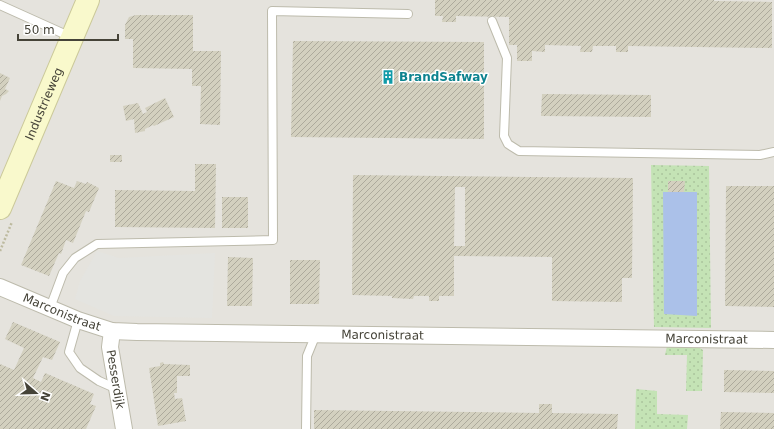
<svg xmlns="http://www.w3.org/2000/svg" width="774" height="429" font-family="'DejaVu Sans',sans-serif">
<defs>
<pattern id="grass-dots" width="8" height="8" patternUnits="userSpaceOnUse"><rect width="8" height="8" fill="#c4e3b5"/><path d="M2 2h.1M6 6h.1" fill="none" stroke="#aac49c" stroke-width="1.8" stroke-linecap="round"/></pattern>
<pattern id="building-hatch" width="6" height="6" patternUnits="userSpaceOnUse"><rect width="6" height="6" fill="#d3d0bf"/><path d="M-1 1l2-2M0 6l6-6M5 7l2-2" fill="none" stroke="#adaa9c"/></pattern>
</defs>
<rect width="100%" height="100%" fill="#f3f2e9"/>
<rect fill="#e5e3dd" x="0" y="0" width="774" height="429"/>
<g fill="url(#grass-dots)" fill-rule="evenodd">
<path d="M651 165 709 166 711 328 654 327ZM697 192V316L663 193Z"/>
<path d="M667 346 698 347 703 350 702 391H686L687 355H665Z"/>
<path d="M636 389 657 391V414L688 415 687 429H635Z"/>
</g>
<path fill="#e4e4e0" d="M97 251 119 258 215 253 212 318 114 316 75 299 80 281Z"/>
<path fill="#abc1e9" d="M663 192H697V316L664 314Z"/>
<g fill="url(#building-hatch)" fill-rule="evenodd">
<path d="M435 0H714V1L772 2V48L628 46V52H616V46H593L592 52H580L581 46 545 45V52L532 51V61H517V45H509V17L456 16V22H442L443 16H435Z"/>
<path d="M136 15H193V51H221L220 125 200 124 201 86H192V69L133 68V39H125V25L129 17Z"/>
<path d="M293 41 484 42V139L291 137Z"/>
<path d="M0 73 10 78 5 89 9 91 6 94 2 96 0 101Z"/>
<path d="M542 94 651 95V117L541 116Z"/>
<path d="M165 98 174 117 154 126 153 125 145 129V131L135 133 134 119 126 121 123 106 138 103 143 114 147 112 145 108Z"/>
<rect x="110" y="155" width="12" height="7"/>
<path d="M195 164H216L215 228 115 227V190L195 191Z"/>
<path d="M353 175 633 178 632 278H622V302L552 301V257L454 256V296H439V301H429V296H414L413 299 392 298V296L352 295ZM455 187H465V246H454Z"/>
<path d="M56 181 74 188 77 181 86 184 87 182 99 188 89 212 86 211 73 243 66 240 61 254 59 253 49 276 21 265Z"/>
<path d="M668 181H685L684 192H668Z"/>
<path d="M726 186H774V307L725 306Z"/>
<rect x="222" y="197" width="26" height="31"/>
<path d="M228 257 253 258 252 306H227Z"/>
<path d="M290 260H320L319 304H290Z"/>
<path d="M13 322 60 342 52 360 43 357 33 378 41 382 45 373 94 394 90 404 96 406 86 429H0V364L14 370 24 348 5 339Z"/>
<path d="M163 362 164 364 190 365V376H177V393H174L175 399 182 398 186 421 158 426 149 368 160 366V363Z"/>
<path d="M724 370 774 371V393L724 392Z"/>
<path d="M539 404H552V413L618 414 617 429H314V410L539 413Z"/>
<path d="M721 412 774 413V429H720Z"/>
</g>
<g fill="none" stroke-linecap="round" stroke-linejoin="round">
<defs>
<g id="lane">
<path d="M0 5 71 37"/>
<path d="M492 21 507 58 504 136 508 144 519 151 760 155 774 152"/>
<path d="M50 308 63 273 75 258 97 244 273 240 272 11 408 14"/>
<path d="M78 320 69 352 80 368 99 381 117 389"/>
<path d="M306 429 307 356 316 334"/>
</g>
<g id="street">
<path id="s1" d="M0 287 78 320 112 331 137 332 774 340"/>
<path id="s2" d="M112 331 110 347 124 429"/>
</g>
<g id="secondary">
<path id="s3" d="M0 208 88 0"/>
</g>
</defs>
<use href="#lane" stroke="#bdbbac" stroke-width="10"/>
<use href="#street" stroke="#bdbbac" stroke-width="18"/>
<use href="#secondary" stroke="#cbc99a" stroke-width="24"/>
<path stroke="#bdba9f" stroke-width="2.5" stroke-dasharray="2 2" stroke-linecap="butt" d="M0 251 12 222"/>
<use href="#lane" stroke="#fff" stroke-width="8"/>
<use href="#street" stroke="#fff" stroke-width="16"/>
<use href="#secondary" stroke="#f9f9cc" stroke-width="22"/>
</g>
<defs>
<symbol id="building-bare" viewBox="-9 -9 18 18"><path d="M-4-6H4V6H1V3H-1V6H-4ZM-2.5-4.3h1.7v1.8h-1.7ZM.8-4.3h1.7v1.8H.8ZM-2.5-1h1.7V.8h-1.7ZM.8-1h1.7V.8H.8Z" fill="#0f9aa8" stroke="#fff" stroke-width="2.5" paint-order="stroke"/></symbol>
</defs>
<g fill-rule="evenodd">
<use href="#building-bare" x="378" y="67" width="20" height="20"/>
</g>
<g text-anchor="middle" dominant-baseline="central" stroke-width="3" stroke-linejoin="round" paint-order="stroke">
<g font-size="12" font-weight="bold" fill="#0d838f" stroke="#fff" text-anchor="start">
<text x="399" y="77">BrandSafway</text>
</g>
<g font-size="12" fill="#454338" stroke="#fff">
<text stroke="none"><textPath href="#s3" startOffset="113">Industrieweg</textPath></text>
<text stroke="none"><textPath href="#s1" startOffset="67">Marconistraat</textPath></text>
<text stroke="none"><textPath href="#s1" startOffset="391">Marconistraat</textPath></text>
<text stroke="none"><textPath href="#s1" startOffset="715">Marconistraat</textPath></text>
<text stroke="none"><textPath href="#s2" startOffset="49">Pesserdijk</textPath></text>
</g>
</g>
<g transform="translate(36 393) rotate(110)" stroke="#ffffff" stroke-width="3" paint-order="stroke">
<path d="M0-3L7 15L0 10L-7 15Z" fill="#454338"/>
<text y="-6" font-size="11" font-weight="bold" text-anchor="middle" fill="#454338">N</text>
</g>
<path d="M18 34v6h100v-6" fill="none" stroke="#454338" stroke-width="2"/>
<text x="24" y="34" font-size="12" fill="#454338" stroke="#ffffff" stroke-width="3" paint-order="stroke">50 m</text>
</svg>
